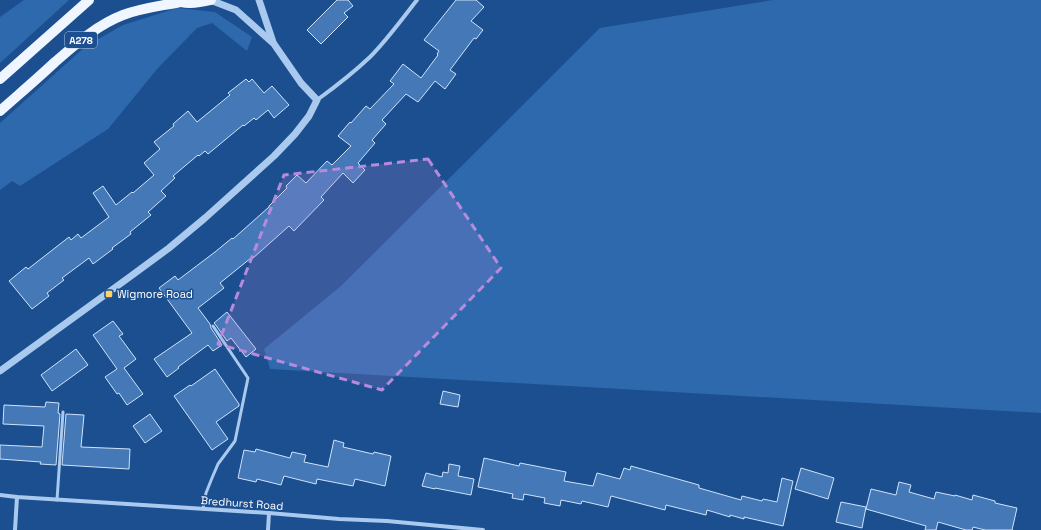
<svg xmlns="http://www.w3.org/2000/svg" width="1041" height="530" font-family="'Space Grotesk',sans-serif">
<rect width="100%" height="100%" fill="#1b4f8f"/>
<g fill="#2e69ad">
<path d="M24 0H69L0 63V17Z"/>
<path d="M773 0H1041V413L270 369 264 349 341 286 600 28Z"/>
<path d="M177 8 215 12 252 37 247 51 212 23 197 28 158 68 108 129 20 186 12 181 0 190V123L86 46 123 25Z"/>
</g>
<g fill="#4478b7" stroke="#cfe3fa">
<path d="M337 0H348L353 6 344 13 348 17 321 44 307 30Z"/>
<path d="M456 0H476L484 7 471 21 483 30 476 39 474 38 450 70 456 74 445 89 435 81 418 102 406 94 382 120 386 124 372 140 375 143 358 163 365 170 353 183 343 173 321 197 324 200 294 231 289 226 252 259 251 258 220 283 224 288 198 308 210 324 211 328 222 345 213 351 208 345 178 367 179 368 167 377 154 359 192 333 159 288 175 276 178 280 215 252 232 238 233 239 269 207V206L287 188 286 186 297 175 306 183 327 161 332 165 351 146 338 136 350 122 351 123 366 106 370 109 394 84 390 81 403 64 421 78 438 55 437 54 439 51 424 40Z"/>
<path d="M246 79 249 82 252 79 264 93 272 86 289 105 274 118 268 110 256 120 254 118 244 126 243 125 208 154 205 151 199 156 198 155 173 176 175 178 161 191 166 196 148 212 151 215 130 232 131 234 112 248 113 249 93 264 89 258 62 278 64 280 47 293 49 296 32 309 9 281 26 267 28 269 69 237 71 240 78 234 81 238 109 217 93 193 103 186 116 205 132 192 133 193 154 175 144 163 160 149 154 142 174 126 173 124 188 111 197 122 230 95 228 93Z"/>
<path d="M227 312 256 349 246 357 231 338 227 341 215 324 214 323Z"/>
<path d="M113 321 123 334 119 336 136 359 124 368 143 394 127 405 119 393 117 394 105 377 117 369 93 335Z"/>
<path d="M76 349 88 365 52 391 41 375Z"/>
<path d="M215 369 239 404V406L216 422 228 439 212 450 174 396 190 385 191 386Z"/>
<path d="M443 391 460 395 458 407 440 404Z"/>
<path d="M46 402 59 403 58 413 60 414 56 465 40 464 41 462 0 459V445L42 447 44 426 3 424 4 405 45 407Z"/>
<path d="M66 414 84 415 81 447 130 449 129 469 62 465Z"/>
<path d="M150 414 162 431 145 443 133 426Z"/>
<path d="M334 440 344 443 343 447 373 454 374 452 391 456 385 486 355 479 353 486 317 479 316 484 284 476 281 485 257 479 256 482 238 478 244 450 255 452 256 449 290 458 292 452 306 455 304 462 328 467Z"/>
<path d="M484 458 519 466 520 463 566 472 564 481 593 486 597 473 620 479 624 468 630 470 631 466 699 485V488L741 500 742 496 762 501 763 499 777 502 782 478 793 481 783 526 744 517V519L730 515V517L707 510 706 515 666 505 665 510 611 496 608 507 582 501 581 504 561 500 560 506 544 503 545 498 524 494 523 500 512 498 513 494 478 487Z"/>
<path d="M449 464 460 466 458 476 474 479 471 495 435 488V489L422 486 426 473 442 477 443 472 448 473Z"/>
<path d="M801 468 834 478 828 499 795 489Z"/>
<path d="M899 482 911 485 909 492 934 499 936 492 955 496V495L972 500 973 495 995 501V503L1017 508 1012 530H985L973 527 972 530H966L938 522 936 530H925L926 526 866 509 871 489 896 495Z"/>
<path d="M841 502 866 507 862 528 836 522Z"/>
</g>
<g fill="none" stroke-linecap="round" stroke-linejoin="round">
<g stroke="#a9c9ee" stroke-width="3">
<path d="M57 500 63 412"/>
<path d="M203 509 206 493 212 478 218 464 235 441 248 378 213 326"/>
</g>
<g stroke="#a9c9ee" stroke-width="4">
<path d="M317 100C335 87 353 73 370 57 387 40 402 19 417 0"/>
<path d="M0 495 17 497 269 513 339 519 387 521 483 530"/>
<path d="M15 530 17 497"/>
<path d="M268 530 269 513"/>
</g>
<g stroke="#a9c9ee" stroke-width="7">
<path d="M259 0 273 42"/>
<path d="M0 371 131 276 169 248 205 218 274 156 295 134 309 116 317 100 301 83 274 44 236 10 210 0"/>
</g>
<g stroke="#f0f6ff" stroke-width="10">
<path d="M174 0C185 5 199 3 211 0"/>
<path d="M0 79 89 0"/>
<path d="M0 111C18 95 37 79 55 62 76 44 97 25 123 15 141 8 161 6 180 2"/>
</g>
</g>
<path fill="#b68bdc" fill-opacity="0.2" stroke="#b68bdc" stroke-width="3" stroke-dasharray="8 5" stroke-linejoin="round" d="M428 159 501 268 382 390 218 344 284 175Z"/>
<rect fill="#ffd166" stroke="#1b4f8f" stroke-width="1.5" x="105" y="290" width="8" height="8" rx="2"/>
<g text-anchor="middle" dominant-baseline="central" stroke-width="3" stroke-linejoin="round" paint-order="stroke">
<rect fill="#1b4f8f" stroke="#bbcadd" stroke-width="1" x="65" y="32" width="32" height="16" rx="3"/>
<g font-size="10" font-weight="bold" fill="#fff">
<text x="81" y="40">A278</text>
</g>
<g font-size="11" fill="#fff" stroke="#1b4f8f" text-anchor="start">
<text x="117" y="294">Wigmore Road</text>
</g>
<g font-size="11" fill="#fff" stroke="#1b4f8f">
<text transform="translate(242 503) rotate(4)">Bredhurst Road</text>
</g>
</g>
</svg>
